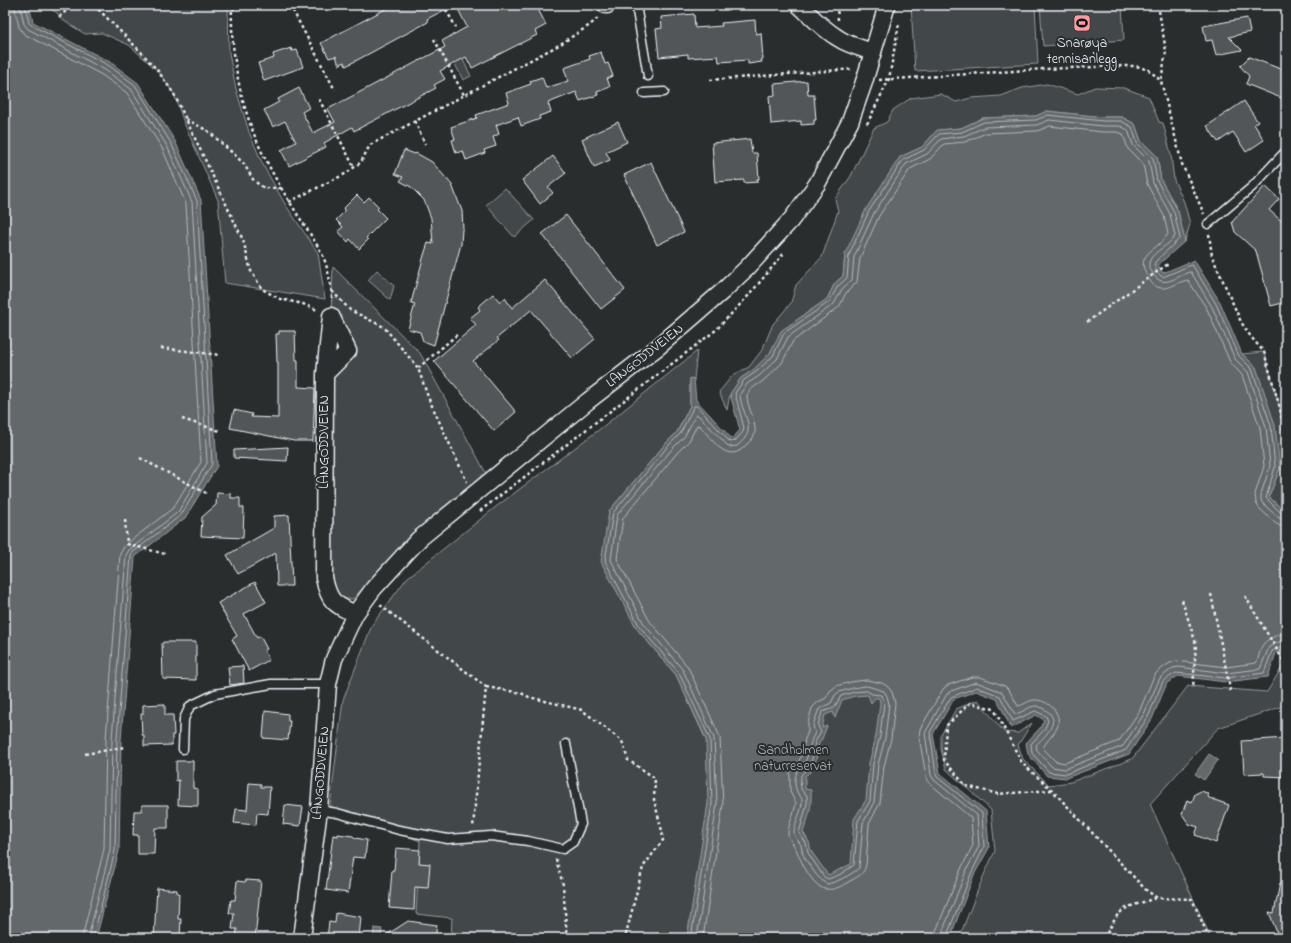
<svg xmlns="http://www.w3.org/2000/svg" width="1291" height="943" font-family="'Indie Flower',sans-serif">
<rect width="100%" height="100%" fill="#2a2d2e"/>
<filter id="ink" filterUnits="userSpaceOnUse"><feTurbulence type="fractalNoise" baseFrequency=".025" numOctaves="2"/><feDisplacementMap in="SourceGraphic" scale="8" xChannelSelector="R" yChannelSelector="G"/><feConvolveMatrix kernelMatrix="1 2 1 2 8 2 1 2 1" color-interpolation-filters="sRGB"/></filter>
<g filter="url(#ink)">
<g fill="#424648" stroke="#959ca0">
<path d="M47 5H228L229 53 236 89 249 132 263 165 285 204 318 253 325 299 225 283 218 200 184 123 174 94 158 71 129 45 102 33 85 34 64 21 56 12 48 8Z"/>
<path d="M911 5H1035L1038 64 915 71Z"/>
<path d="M1040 5H1122L1124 40 1043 46Z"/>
<path d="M460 54 471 76 463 80 452 58Z"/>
<path d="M1047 84 1078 94 1095 87 1124 88 1149 97 1159 122 1163 123 1171 155 1174 180 1184 202 1190 224 1185 241 1178 211 1161 180 1157 156 1141 141 1135 124 1122 117H1103L1047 111 1036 116 983 118 961 128 938 130 922 147 900 157 845 254 843 276 835 283 827 299 781 331 770 353 753 370 741 378 730 394 727 410 719 392 733 375 749 367 762 350 773 324 791 303 796 285 822 257 838 211 835 199 851 176 874 128 887 122 893 110 911 98 941 94 956 102 971 98 1001 96 1022 88Z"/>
<path d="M505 188 534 220 514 237 486 205Z"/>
<path d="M333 267 420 353 486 473 402 545 353 599H338L324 578 325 374 348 351 331 316Z"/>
<path d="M377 270 394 286 390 300 368 280Z"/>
<path d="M697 351 694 379H690V406L677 432 666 443 609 511 637 629 676 675 706 740 907 591 853 938 699 866 687 938H451L452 918 416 914 420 841 330 806 343 700 372 625 407 578 497 506 600 429Z"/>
<path d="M1264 352 1280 408 1286 448V513L1269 497 1280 468 1261 385 1256 367 1242 354Z"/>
<path d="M1284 664 1286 673V705L1218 728 1150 804 1211 938H959L983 877 995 851 991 810 946 769 941 749V735L956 709 978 700 1004 732 1018 733 1032 723 1018 745 1023 759 1049 785 1071 782 1132 759 1188 686 1267 692Z"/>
</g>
<g fill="#63686b" stroke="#989fa3" fill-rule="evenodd">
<path d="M5 5H29L33 22 110 62 138 83 175 141 201 200 217 466 185 518 135 557 121 740 119 851 96 938H5Z"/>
<path d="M1047 111 1103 117H1122L1135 124 1141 141 1157 156 1161 180 1178 211 1185 241 1158 265 1163 273 1194 260 1220 302 1242 354 1256 367 1275 425 1280 468 1269 497 1286 513V648L1276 653 1268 677 1226 682 1178 676 1167 683 1152 719 1129 754 1066 778 1047 776 1028 754 1026 743 1040 728 1044 720 1036 715 1011 728 997 699 976 691 954 699 933 734 940 773 986 811 989 848 974 875 950 938H687L708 803 706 739 676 675 637 629 601 562 609 511 666 443 677 432 690 406V378L694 379 696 400 732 439 740 430 730 394 741 378 753 370 770 353 781 331 827 299 835 283 843 276 845 254 866 209 900 157 922 147 937 130 961 128 983 118 1036 116ZM868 695 871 703 875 698H879L880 703 876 736 869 763 866 800 854 819 851 864 828 875 811 851 809 842 803 832C809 817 812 807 811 790L805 789V776L810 772 816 760 819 743 822 739 827 726 822 728 825 715 833 712 835 718 842 700 855 696Z"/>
<path d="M1209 754 1218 760 1204 780 1195 774Z"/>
<path d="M374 928 382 929 381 938H373Z"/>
</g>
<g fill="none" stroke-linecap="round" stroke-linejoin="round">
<g stroke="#b3bac0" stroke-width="1">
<path d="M14 5 19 27 24 34 102 75 127 93 162 148 186 204 201 462 173 508 125 545 120 554 106 739 104 849 82 938"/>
<path d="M20 5 24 24 28 29 105 70 131 89 167 146 192 202 207 463 178 512 129 550 126 555 112 739 110 850 88 938"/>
<path d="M25 5 29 23 31 25 108 65 135 85 171 143 197 201 212 464 181 515 132 553 131 556 117 739 115 851 93 938"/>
<path d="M867 680 882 683 887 686 892 692 895 703 891 739 884 766 880 803 869 824 866 865C864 874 859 876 852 880 844 884 836 891 826 889 813 888 800 860 796 849 793 843 788 839 788 833 788 826 795 811 796 803L790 792V773L793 767 798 762 802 755 805 739 808 732V723L812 708 818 702 826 698 830 691 836 686 851 682Z"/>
<path d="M867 686 884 691 887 696 889 704 885 738 878 765 874 802 863 823 859 868C853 874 835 883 827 884 819 881 807 862 803 855 802 852 802 848 801 845 799 841 794 838 794 832 794 822 803 812 802 798 795 793 793 781 797 772 799 767 805 765 807 757 811 747 809 743 815 733L813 725 819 709 831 703 835 695 839 692 853 688Z"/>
<path d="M867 691 872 694 881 695 884 703 880 736 873 764 870 801 858 821 854 865 839 875 828 879 824 877 808 853 806 843 799 833 807 804V795C798 790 801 784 801 775L807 769 812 759 815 742 821 732 818 726 822 712 834 708 841 696 854 692Z"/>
<path d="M691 938 712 804 710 739 679 673 640 627 605 561 613 513 668 446 680 434 694 406H697L730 442 735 441 743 432 744 428 735 393 744 380 756 372 773 356 784 333 829 302 838 286 847 278 849 255 869 211 903 160 924 150 939 134 962 132 984 122 1036 120 1048 115 1103 121H1121L1132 127 1137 143 1153 158 1157 181 1174 212 1180 238 1155 262C1153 267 1158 275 1163 277L1191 265 1193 266 1216 304 1239 356 1252 369 1271 426 1275 467 1266 498 1282 514 1286 515"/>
<path d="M697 938 717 804 714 738 683 670 644 624 611 560 617 515 672 449 684 437 696 415H698L729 447 737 446C760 428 741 416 740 394L747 384 759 376 777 359 788 337 834 304 842 289 852 280 854 257 874 213 906 164 927 154 941 139 964 136 985 127 1037 125 1049 120 1102 126H1120L1128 130 1133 145 1149 161 1153 183 1170 214 1175 236C1169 246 1155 250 1150 260 1148 264 1149 268 1152 272 1162 290 1174 278 1189 272H1191L1212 307 1235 359 1248 372 1266 427 1270 466 1261 494V500L1263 504 1279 518 1286 520"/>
<path d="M703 938 723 805 720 737 688 667 649 620 617 559 623 518 677 453 689 441 697 425 700 426C713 440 728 467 747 444 752 440 756 435 755 428 754 417 747 406 747 395L751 389 763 381 782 363 793 341 839 307 846 293 857 282 860 258 879 216 910 169 930 159 944 144 965 142 986 133 1037 131 1050 126 1102 132H1118L1123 134 1128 149 1143 164 1147 184 1164 216 1168 234C1157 252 1132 253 1149 279 1152 285 1158 289 1165 288 1173 287 1180 281 1188 280L1207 309 1230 362 1242 375 1260 428 1264 466 1255 494 1256 503 1259 508 1275 523 1280 526H1286"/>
<path d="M935 938 936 931 961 869 973 845 971 818 927 781 919 737 920 729 943 689 948 685 972 677H980L1005 686 1009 690 1018 706C1024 705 1029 700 1035 700 1049 700 1063 714 1057 728 1053 736 1046 741 1043 748L1055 761 1065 763 1119 741 1139 712 1154 676 1159 670 1170 663 1176 661 1226 667 1256 663C1259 659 1259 653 1261 648 1265 639 1277 634 1286 634"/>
<path d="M941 938 942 933 966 871 979 846 977 815 934 780 931 775 925 733 947 694 951 691 976 682 1002 692 1015 714C1022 713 1029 706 1036 706 1040 706 1044 709 1047 711 1062 721 1044 737 1036 745L1037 750 1052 767 1065 769 1123 746 1144 714 1160 678 1173 668 1179 667 1226 673 1260 669 1269 647 1281 641 1286 640"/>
<path d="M946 938 971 874 984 847 982 813 937 777 936 774 930 732 951 697 977 687 1000 696 1013 721 1035 711 1046 716 1048 721 1044 730 1031 744 1032 753 1049 772 1066 774 1126 750 1148 717 1163 681 1176 673 1226 678 1264 673 1272 651 1286 645"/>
</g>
</g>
<g fill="#535759" stroke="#e8f1f8">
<path d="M393 5H454L427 19 428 22 346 66 344 62 339 65 336 56 329 58 321 43Z"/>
<path d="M456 5H536L546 25 535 31 537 35 472 68 466 57 440 71 445 79 434 85 436 88 354 131 352 127 324 143 326 147 289 166 281 150 296 142 285 121 273 127 264 110 279 102 278 99 299 88 309 108 302 112 313 133 335 122 328 109 445 47 442 41 467 27Z"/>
<path d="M694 14 695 28 722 26 721 23 755 20 756 34 761 33 763 59H761L762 62 748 64V60L719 62 718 56 688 58V54L659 57 656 29 662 28 661 17Z"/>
<path d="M1247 18 1250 32 1229 37 1242 50 1216 55 1212 40 1206 41 1203 26Z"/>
<path d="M291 48 292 51 297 50 303 67 264 81 258 63 274 58 273 54Z"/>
<path d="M601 52 605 64 608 63 613 76 607 78 610 87 597 92 598 95 580 101 576 92 548 103 551 112 539 116 540 119 521 126 518 117 496 125 499 134 493 137 496 146 484 150 485 153 466 160 463 151 456 153 452 140 455 139 451 127 477 118 476 115 509 103 506 93 531 84 530 81 542 77 546 88 568 81 564 68 590 59 589 56Z"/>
<path d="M1249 57 1286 71V84L1281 98 1246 84 1249 76 1240 66Z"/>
<path d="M807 81 808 95H814L816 120H814V124L801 125V121L771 124 769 96 775 95 774 84Z"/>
<path d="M1244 101 1258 122 1254 124 1264 140 1246 152 1233 132 1218 142 1207 126Z"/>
<path d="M618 122 627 142 606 152 610 160 594 167 582 139Z"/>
<path d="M750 139 752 153H757L759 179H757L758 182 744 183V180L715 182 712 143Z"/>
<path d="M404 150 415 154 416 153 432 162 452 185 462 211 463 229H462L461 244 434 345 423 341 420 332 408 329 415 304 411 303 424 255 428 243 433 244 431 218 424 200 411 187 400 181 403 177 395 174Z"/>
<path d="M553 156 566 173 548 187 553 193 540 204 522 180Z"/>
<path d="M651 162 684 232 657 245 624 175Z"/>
<path d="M1265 186 1279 199 1269 210 1286 225V302L1271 306 1256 251 1235 232 1232 222Z"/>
<path d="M357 195 364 202 369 197 379 207 377 209 386 218 366 238 368 240 359 249 350 239 348 242 338 231 343 227 336 220 345 211 343 209Z"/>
<path d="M566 215 625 290 601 309 542 234Z"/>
<path d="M545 280 595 339 572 358 531 310 497 338 499 340 473 361 516 412 494 431 434 361 476 325 470 318 480 310 478 307 493 294 500 302 505 298 512 308Z"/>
<path d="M279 331H295L296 360H298V387L315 388 313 441H294L230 428 234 410 252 414 251 417 278 418V362H277L276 334H279Z"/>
<path d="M288 447 287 461 234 458V450Z"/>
<path d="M217 493 231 494V498H240V507L244 508 243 538 201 536 202 517 216 505Z"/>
<path d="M289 515 292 586H277L276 553 238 574 227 555 274 528V516Z"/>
<path d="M255 582 266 602 244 614 257 638 260 636 267 649 264 650 269 660 249 671 232 639 237 636 218 603Z"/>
<path d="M164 642H196V680L163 679 162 643Z"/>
<path d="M243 666 244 683 230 685 228 667Z"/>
<path d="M164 704 165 706V715H173L174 735H172V745L144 746V735H142L141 714H143V705Z"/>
<path d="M265 711 288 714V721H290L288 740 263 738Z"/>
<path d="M1286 738V777L1264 776V773L1244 774 1242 741Z"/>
<path d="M176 761H193V788L198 789V806L178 805 179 780 176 781Z"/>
<path d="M249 783 261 784V787H270L268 814 257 813 256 825 234 823 236 809 247 810Z"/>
<path d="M1201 791 1207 793 1209 798 1229 805 1216 843 1195 835 1198 827 1189 824 1182 814 1187 800 1192 802 1195 794Z"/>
<path d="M142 805H168V828H155L154 854H138V835H133L134 811H142Z"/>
<path d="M285 805 303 807 300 826 283 824Z"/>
<path d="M338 834 353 836 355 838 367 840 365 858 353 857 348 893 326 890 333 835 338 836Z"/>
<path d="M396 848 420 850 419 863 430 864 428 888 415 887 414 910 389 908 392 870H394Z"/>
<path d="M246 880 261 881 255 938H236L237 929H232L234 913H229L231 900H235L237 881 245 882Z"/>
<path d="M1280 883H1286V938H1279L1269 912 1274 913Z"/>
<path d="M157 888 177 890V893H179L178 919H181L180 938H154Z"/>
<path d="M336 913 361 917 359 938H327L329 922 335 923Z"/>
<path d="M408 921 437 925 435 938H382Z"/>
</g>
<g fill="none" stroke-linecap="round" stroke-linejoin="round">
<defs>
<g id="service">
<path d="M636 5 648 76"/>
<path d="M644 93 664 92"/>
<path d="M1208 224 1252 187 1286 151"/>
<path d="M183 749 184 719 190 706 215 694 271 684H328"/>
<path d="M319 810 337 813 399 830 448 839 491 836 528 841 563 849 573 842 581 824 566 744"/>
</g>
<g id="minor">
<path d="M606 5H607"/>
<path d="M799 5C812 17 823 29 838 38 848 45 861 48 873 52"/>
<path d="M325 374 348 351 331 316 325 374 324 578C329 602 334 604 355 614"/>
<path d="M302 938 319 810 328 684 334 659 355 614 374 588 419 539 588 401 658 347 723 291 748 267 791 220 817 184 850 122 864 82 887 5"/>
</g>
</defs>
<use href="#service" stroke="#e8f1f8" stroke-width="11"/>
<use href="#minor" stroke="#e8f1f8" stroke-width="19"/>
<g stroke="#e8f1f8" stroke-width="2.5" stroke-dasharray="3 3" stroke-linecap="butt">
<path d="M94 5 141 52 158 71 174 94 243 240 251 271 262 289 280 299 303 304 317 310"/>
<path d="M232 5C230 57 242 116 267 162 274 176 282 190 291 204 301 221 314 238 323 256 328 268 332 288 332 301"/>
<path d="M290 5 335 90"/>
<path d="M443 5 456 27"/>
<path d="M837 5 838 20"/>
<path d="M1158 5 1166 51 1161 81"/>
<path d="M232 9 244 5"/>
<path d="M59 17 73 5"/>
<path d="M434 39 464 95"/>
<path d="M710 80 853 69"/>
<path d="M879 80 1044 69 1122 66H1136L1149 70 1161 81 1182 164 1204 214"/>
<path d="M319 99 354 167"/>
<path d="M186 119 208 131 236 156 244 164 254 181 264 188H281"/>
<path d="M415 121 425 144"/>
<path d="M867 124 889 79 899 23"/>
<path d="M289 202 347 173 361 162 370 145 559 45 590 25 599 17"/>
<path d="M1209 234 1212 256 1241 322 1251 337 1264 352 1280 408 1286 448"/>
<path d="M332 291 350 310 384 327 418 368 428 397 467 482"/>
<path d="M1087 322 1168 264"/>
<path d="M161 348 220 355"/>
<path d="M418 368 459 333"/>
<path d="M182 419 220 431"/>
<path d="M140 458 206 493"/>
<path d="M480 511 716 330 749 295 785 252"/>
<path d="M125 520 127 544 165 554"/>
<path d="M1211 594 1231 694"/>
<path d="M1245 596 1286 665"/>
<path d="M1182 600 1196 644 1193 688"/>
<path d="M380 605 486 687 473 827"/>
<path d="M1282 606 1286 607"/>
<path d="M486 687 521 693 529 697 582 710 622 741 628 760 655 778 654 800 662 831 663 840 643 867 625 938"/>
<path d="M85 754 125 747"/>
<path d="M1052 790 998 794 966 786 944 760 946 726 970 703 994 709 1022 763 1052 790 1145 889 1157 898 1192 899 1209 938"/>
<path d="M556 859 563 885 567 938"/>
<path d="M46 936 49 938"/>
<path d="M1104 938 1118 914 1128 907 1156 898"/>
</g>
<use href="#service" stroke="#2a2d2e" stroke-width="8"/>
<use href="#minor" stroke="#2a2d2e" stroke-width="16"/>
</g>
</g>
<defs>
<symbol id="stadium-square" viewBox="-11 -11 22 22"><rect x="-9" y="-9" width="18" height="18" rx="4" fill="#ff9aa2" stroke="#2a2d2e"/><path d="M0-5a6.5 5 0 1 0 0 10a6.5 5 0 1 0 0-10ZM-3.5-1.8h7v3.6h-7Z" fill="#111"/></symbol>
</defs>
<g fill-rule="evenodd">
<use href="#stadium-square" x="1072" y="13" width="20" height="20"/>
</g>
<g text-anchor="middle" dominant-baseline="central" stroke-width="4" stroke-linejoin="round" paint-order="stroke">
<g font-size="14" fill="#e8f1f8" stroke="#2a2d2e">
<text x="1082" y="43">Snarøya<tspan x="1082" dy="16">tennisanlegg</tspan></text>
</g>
<g font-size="14" fill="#e8f1f8" stroke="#2a2d2e">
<text transform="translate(645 356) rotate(-38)">LANGODDVEIEN</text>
<text transform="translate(324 442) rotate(-90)">LANGODDVEIEN</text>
<text transform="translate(321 773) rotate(-85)">LANGODDVEIEN</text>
</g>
<g font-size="14" fill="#aeb5ba" stroke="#2a2d2e">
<text x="793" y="750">Sandholmen<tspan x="793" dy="16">naturreservat</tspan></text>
</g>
</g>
<rect width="1291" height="943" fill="none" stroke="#2a2d2e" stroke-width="20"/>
<rect x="10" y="10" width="1271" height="923" fill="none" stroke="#e8f1f8" stroke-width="1.5" filter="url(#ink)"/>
</svg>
